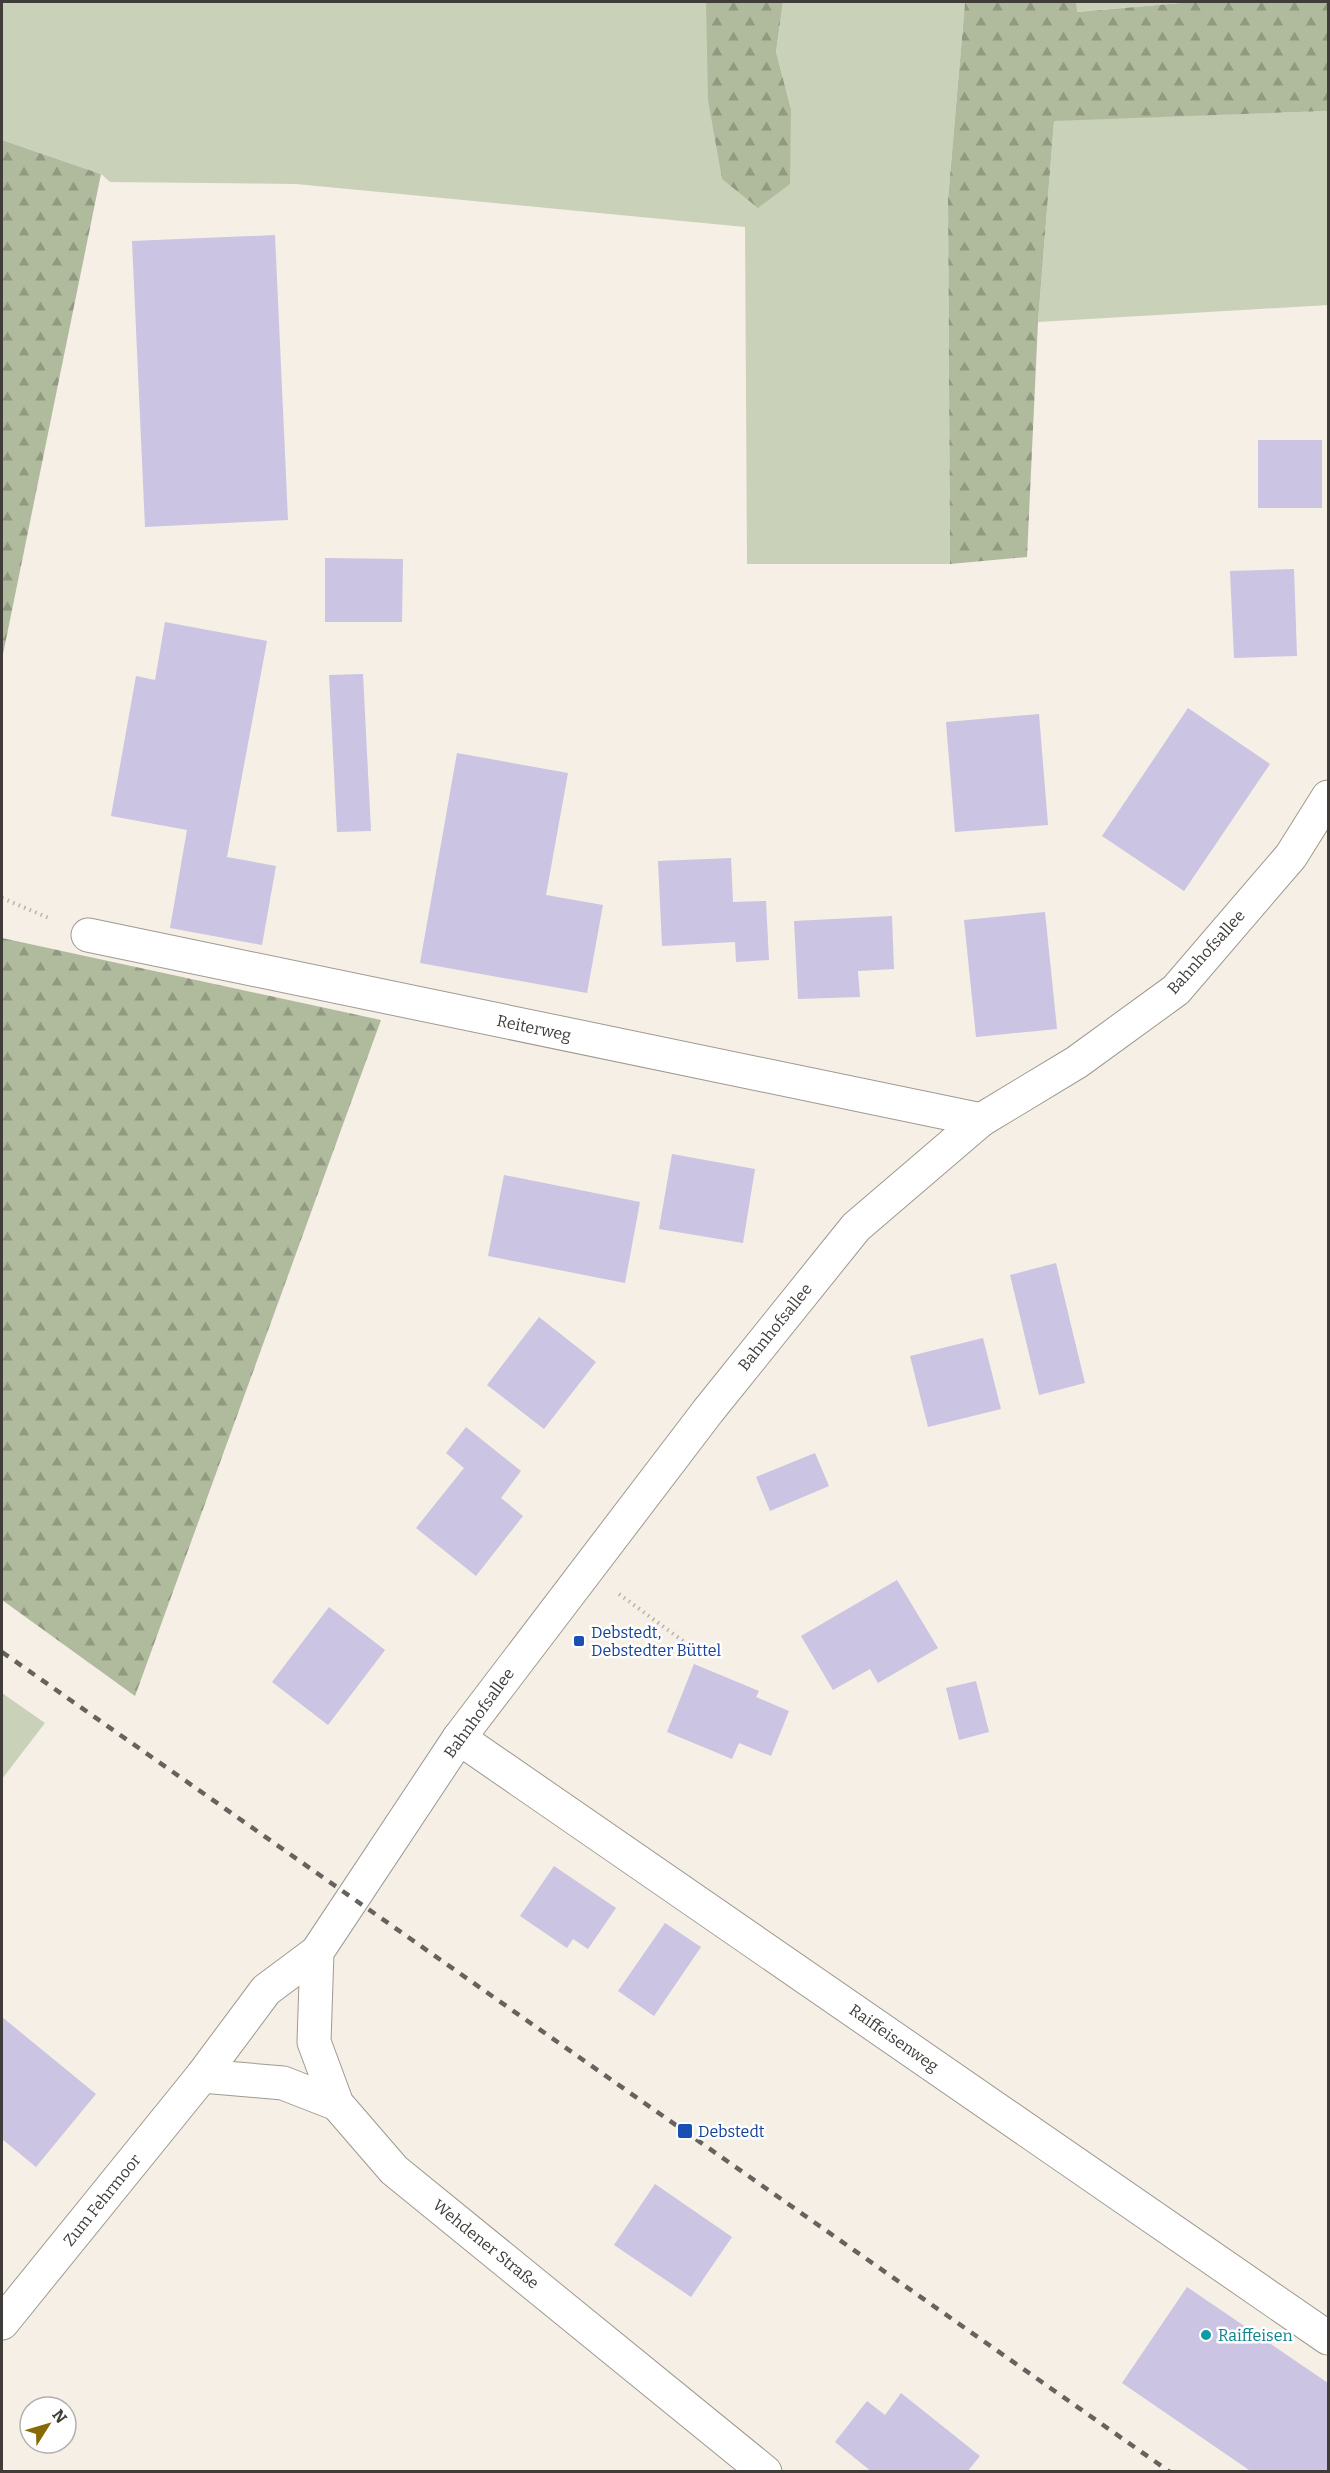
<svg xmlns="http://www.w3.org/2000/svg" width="1330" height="2473" font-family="Bitter,serif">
<defs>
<pattern id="forest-firs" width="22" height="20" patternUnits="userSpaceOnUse" patternTransform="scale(1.5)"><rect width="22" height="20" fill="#b0bb9d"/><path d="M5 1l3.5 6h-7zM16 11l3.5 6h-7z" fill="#919981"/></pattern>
</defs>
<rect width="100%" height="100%" fill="#f5efe6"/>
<g fill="#c9d2b9">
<path d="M2 2H706L707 8 791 109 776 52 783 2H965L948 199 950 564H747L745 227 296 184 110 182 101 174 2 140Z"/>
<path d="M1076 2H1192L1076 12Z"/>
<path d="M1328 111V305L1038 322 1054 120Z"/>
<path d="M2 1693 45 1723 2 1779Z"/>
</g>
<g fill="url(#forest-firs)">
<path d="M706 2H783L776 52 791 109 790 184 758 208 722 179 708 100Z"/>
<path d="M965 2H1076L1077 12 1192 2H1328V111L1054 121 1038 322 1027 557 950 564 948 199Z"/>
<path d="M2 140 101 174 2 659Z"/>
<path d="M2 938 381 1020 135 1696 2 1600Z"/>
</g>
<g fill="#cbc4e2">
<path d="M275 235 288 520 145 527 132 241Z"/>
<rect x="1258" y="440" width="64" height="68"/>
<path d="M325 558 403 559 402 622H325Z"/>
<path d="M1294 569 1297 656 1234 658 1230 571Z"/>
<path d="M165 622 267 641 227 857 276 866 262 945 170 928 187 830 111 816 136 676 155 680Z"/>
<path d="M363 674 371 831 337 832 329 675Z"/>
<path d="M1188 708 1270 764 1184 891 1102 836Z"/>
<path d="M1039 714 1048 825 955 832 946 722Z"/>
<path d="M457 753 568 773 546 895 603 905 587 993 420 963Z"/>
<path d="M731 858 733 902 766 901 769 960 736 962 735 942 662 946 658 861Z"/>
<path d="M1045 912 1057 1029 976 1037 964 920Z"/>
<path d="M892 916 894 969 858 971 860 997 798 999 794 921Z"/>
<path d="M672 1154 755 1169 743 1243 659 1229Z"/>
<path d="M504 1175 640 1202 625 1283 488 1256Z"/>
<path d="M1056 1263 1085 1383 1039 1395 1010 1275Z"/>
<path d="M539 1317 596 1362 544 1429 487 1385Z"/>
<path d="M983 1338 1001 1409 928 1427 910 1356Z"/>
<path d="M466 1427 521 1471 501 1498 523 1516 476 1576 416 1528 464 1468 446 1453Z"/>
<path d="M815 1453 829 1486 770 1511 756 1477Z"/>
<path d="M897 1580 938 1648 878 1683 870 1669 833 1690 801 1636Z"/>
<path d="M329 1607 385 1650 328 1725 272 1682Z"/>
<path d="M694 1664 759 1691 756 1697 789 1711 771 1756 739 1743 732 1759 667 1732Z"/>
<path d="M976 1681 989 1732 959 1740 946 1688Z"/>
<path d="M554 1866 616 1908 588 1949 573 1939 567 1948 520 1916Z"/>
<path d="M665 1923 701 1947 654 2016 618 1991Z"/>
<path d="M2 2017 96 2094 36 2167 2 2139Z"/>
<path d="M655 2184 732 2237 691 2297 614 2245Z"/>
<path d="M1187 2287 1328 2383V2472H1252L1122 2383Z"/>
<path d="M901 2393 980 2456 967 2472H872L835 2442 867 2401 885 2415Z"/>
</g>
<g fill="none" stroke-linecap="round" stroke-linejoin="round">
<defs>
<g id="minor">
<path d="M88 935 981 1120"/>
<path d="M459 1738 1328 2338"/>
<path d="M202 2076 283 2083 337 2104"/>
<path d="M2 2323 202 2076 266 1990 317 1952"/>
</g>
<path id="tertiary" d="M765 2472 394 2170 337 2104 314 2042 317 1952 459 1738 708 1411 856 1227 981 1120 1077 1062 1176 990 1291 856 1328 797"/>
</defs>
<use href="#minor" stroke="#9f9991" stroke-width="35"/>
<use href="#tertiary" stroke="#9f9991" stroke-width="35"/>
<g stroke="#b8b3ac" stroke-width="4" stroke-dasharray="1.5 4.5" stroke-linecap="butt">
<path d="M2 898 51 919"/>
<path d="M619 1594 687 1644"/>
</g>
<use href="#minor" stroke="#fff" stroke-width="33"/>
<use href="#tertiary" stroke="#fff" stroke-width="33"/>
<path stroke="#66625e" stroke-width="4.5" stroke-dasharray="8 8" stroke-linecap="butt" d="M2 1652 1170 2472"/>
</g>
<g fill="#1a4fb4" stroke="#fff" stroke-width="2">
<rect x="573" y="1635" width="12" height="12" rx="3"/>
<rect x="677" y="2123" width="16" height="16" rx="3"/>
</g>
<circle fill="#0f9aa8" stroke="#fff" stroke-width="2" cx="1206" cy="2335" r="6"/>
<g text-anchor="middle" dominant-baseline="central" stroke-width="5" stroke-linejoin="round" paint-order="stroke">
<g font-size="16" fill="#3f3c39" stroke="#fff">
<text transform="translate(1206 952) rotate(-48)">Bahnhofsallee</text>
<text transform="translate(534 1028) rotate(12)">Reiterweg</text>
<text transform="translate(775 1327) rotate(-51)">Bahnhofsallee</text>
<text transform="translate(479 1713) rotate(-54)">Bahnhofsallee</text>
<text transform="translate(894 2038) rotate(35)">Raiffeisenweg</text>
<text transform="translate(102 2200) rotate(-51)">Zum Fehrmoor</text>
<text transform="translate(486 2244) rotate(39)">Wehdener Straße</text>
</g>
<g font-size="16" fill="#164399" stroke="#fff" text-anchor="start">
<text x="591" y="1632">Debstedt,<tspan x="591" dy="18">Debstedter Büttel</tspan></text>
<text x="698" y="2131">Debstedt</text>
</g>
<g font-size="16" fill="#0d838f" stroke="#fff" text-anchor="start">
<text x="1218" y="2335">Raiffeisen</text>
</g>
</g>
<rect width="1330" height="2473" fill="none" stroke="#3f3c39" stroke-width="6"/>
<g transform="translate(48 2425) rotate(53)"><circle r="28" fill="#ffffff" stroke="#b2b1b0" stroke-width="1.5"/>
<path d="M0-4.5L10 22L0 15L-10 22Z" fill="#866a05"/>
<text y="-9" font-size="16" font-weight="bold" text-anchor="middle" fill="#3f3c39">N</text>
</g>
</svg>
